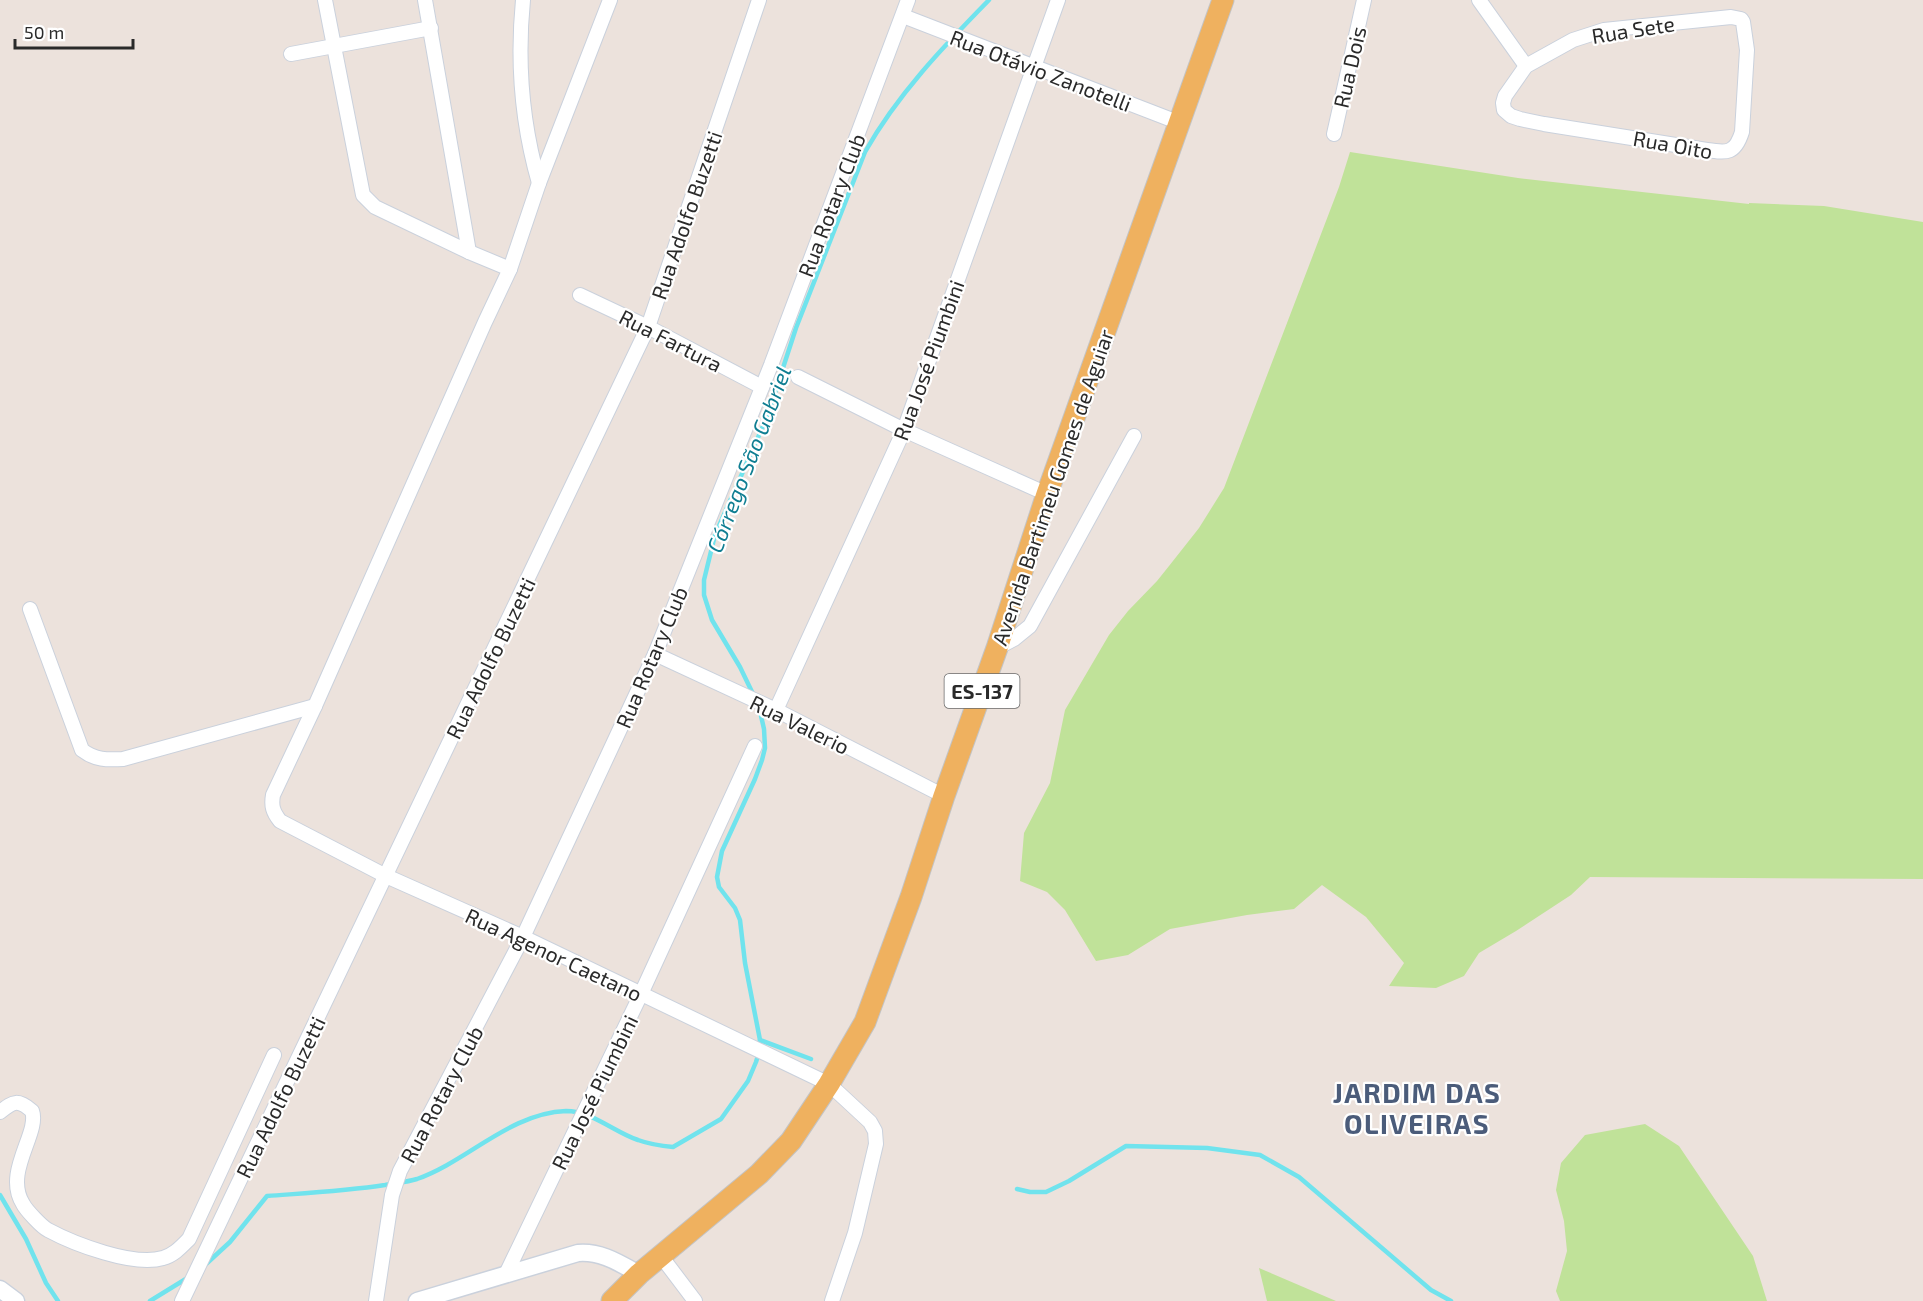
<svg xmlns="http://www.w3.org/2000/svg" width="1923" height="1301" font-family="'Exo 2',sans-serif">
<rect width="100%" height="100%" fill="#ece2dc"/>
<g fill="#c0e299">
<path d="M1350 152 1518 178 1749 204V203L1824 206 1923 222V879L1590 877 1571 895 1516 931 1479 953 1464 976 1436 988 1389 986 1404 963 1366 917 1322 885 1294 909 1247 915 1170 929 1128 955 1096 961 1065 910 1047 892 1020 881 1024 833 1050 783 1065 710 1109 635 1128 611 1157 581 1169 566 1199 528 1224 488 1339 187Z"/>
<path d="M1645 1124 1679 1146 1753 1256 1767 1301H1560L1556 1291 1567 1251 1564 1221 1556 1190 1561 1163 1585 1135Z"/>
<path d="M1259 1268 1336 1301H1267Z"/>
</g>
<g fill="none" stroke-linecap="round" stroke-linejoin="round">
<g stroke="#70e3ed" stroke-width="4.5">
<path d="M754 696 740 667 712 620 704 595V580L715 535 767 417 796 328 865 152C897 95 943 47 989 0"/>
<path d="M760 1040 811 1059"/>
<path d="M1017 1189 1030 1192H1046L1069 1181 1126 1146 1207 1148 1260 1155 1299 1177 1431 1290 1451 1301"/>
<path d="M0 1195 26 1239 46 1283 58 1301"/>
<path d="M205 1265 230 1242 267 1196C307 1193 346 1191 385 1185 396 1183 407 1182 417 1179 468 1161 510 1113 566 1111 592 1111 614 1132 638 1140 649 1144 661 1146 673 1147L721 1119 748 1081 756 1062 760 1049V1040L745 963 740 920 735 908 719 887 717 877 722 851 755 779 762 760 765 748 764 729 759 707"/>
<path d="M150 1301 189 1277"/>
</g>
<defs>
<g id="minor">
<path d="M325 0 363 195 375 207 469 252 510 269"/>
<path d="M425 0 469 252"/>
<path d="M523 0C517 61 522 124 539 183"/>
<path d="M610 0 539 183 510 269 485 322 315 706 273 795C271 806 273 812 280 821L386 876 523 937 829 1084 870 1122 875 1131 876 1144 855 1233 832 1301"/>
<path d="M1479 0 1526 66"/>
<path d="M903 16 1180 123"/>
<path d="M1731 17 1741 19 1743 22 1747 50 1742 132C1735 154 1727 153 1707 150L1544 124 1520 119 1511 116 1504 110 1503 103 1505 96 1526 66 1573 40 1604 30Z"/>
<path d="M291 54 431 28"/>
<path d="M1334 134 1364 0"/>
<path d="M580 295 648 327 762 387"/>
<path d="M798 377 904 430 1047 494"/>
<path d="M30 609 82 750C95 760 107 760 123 759L315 706"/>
<path d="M997 648 1014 639 1030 626 1134 436"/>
<path d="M655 654 776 710 944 796"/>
<path d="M776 710 904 430 1058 0"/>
<path d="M0 1112C14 1101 18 1099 32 1111 40 1133 3 1172 23 1204 26 1210 42 1227 48 1230 74 1244 134 1267 163 1258 174 1255 181 1247 189 1239L274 1055"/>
<path d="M661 1256 695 1301"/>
<path d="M506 1274 641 994 755 746"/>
<path d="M182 1301 648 327 759 0"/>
<path d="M376 1301 392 1195 400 1171 523 937 655 654 771 365 908 0"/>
</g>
<g id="tertiary">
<path d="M0 1289 16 1301"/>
<path d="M417 1301 578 1253C601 1251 619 1263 639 1274"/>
</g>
<path id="primary" d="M612 1301 639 1274 759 1174 791 1141 829 1084 865 1022 911 897 944 796 997 648 1047 494 1223 0"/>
</defs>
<use href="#minor" stroke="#cad1dc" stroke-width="16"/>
<use href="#tertiary" stroke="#cad1dc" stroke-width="19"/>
<use href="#primary" stroke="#c3c3c3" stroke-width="23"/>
<use href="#minor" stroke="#fff" stroke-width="14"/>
<use href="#tertiary" stroke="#fff" stroke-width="16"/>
<use href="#primary" stroke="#efb15f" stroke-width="21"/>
</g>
<g text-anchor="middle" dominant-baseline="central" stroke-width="4.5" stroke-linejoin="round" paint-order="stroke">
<rect fill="#fff" stroke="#6a6a6a" stroke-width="1.5" x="944.5" y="674" width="75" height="34" rx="4.5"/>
<g font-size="20" font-weight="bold" fill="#2a2a2a">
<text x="982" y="691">ES-137</text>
</g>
<g font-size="21" fill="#2a2a2a" stroke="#fff">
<text transform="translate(1633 29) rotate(-9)">Rua Sete</text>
<text transform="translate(1349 67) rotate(-77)">Rua Dois</text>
<text transform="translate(1041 70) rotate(21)">Rua Otávio Zanotelli</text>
<text transform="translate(1673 144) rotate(10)">Rua Oito</text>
<text transform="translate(831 205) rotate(-69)">Rua Rotary Club</text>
<text transform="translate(686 215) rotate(-71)">Rua Adolfo Buzetti</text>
<text transform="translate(671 340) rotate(27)">Rua Fartura</text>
<text transform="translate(928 360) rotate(-70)">Rua José Piumbini</text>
<text transform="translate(1052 487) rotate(-71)">Avenida Bartimeu Gomes de Aguiar</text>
<text transform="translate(651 657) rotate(-67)">Rua Rotary Club</text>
<text transform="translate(490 658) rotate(-64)">Rua Adolfo Buzetti</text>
<text transform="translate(800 724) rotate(26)">Rua Valerio</text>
<text transform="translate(554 954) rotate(25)">Rua Agenor Caetano</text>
<text transform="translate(594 1092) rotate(-64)">Rua José Piumbini</text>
<text transform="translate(441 1094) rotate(-62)">Rua Rotary Club</text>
<text transform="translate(280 1097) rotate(-64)">Rua Adolfo Buzetti</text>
</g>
<g font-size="22" font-style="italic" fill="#0f7e92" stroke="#fff">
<text transform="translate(748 459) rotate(-69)">Córrego São Gabriel</text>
</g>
<g font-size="27" font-weight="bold" letter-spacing="1.5" fill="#4b5c7a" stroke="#fff">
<text x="1417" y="1092">JARDIM DAS<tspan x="1417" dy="31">OLIVEIRAS</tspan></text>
</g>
</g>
<path d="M15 39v9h118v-9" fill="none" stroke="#2a2a2a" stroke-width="3"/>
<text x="24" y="39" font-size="18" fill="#2a2a2a" stroke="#ffffff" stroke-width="4.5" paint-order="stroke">50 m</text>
</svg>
